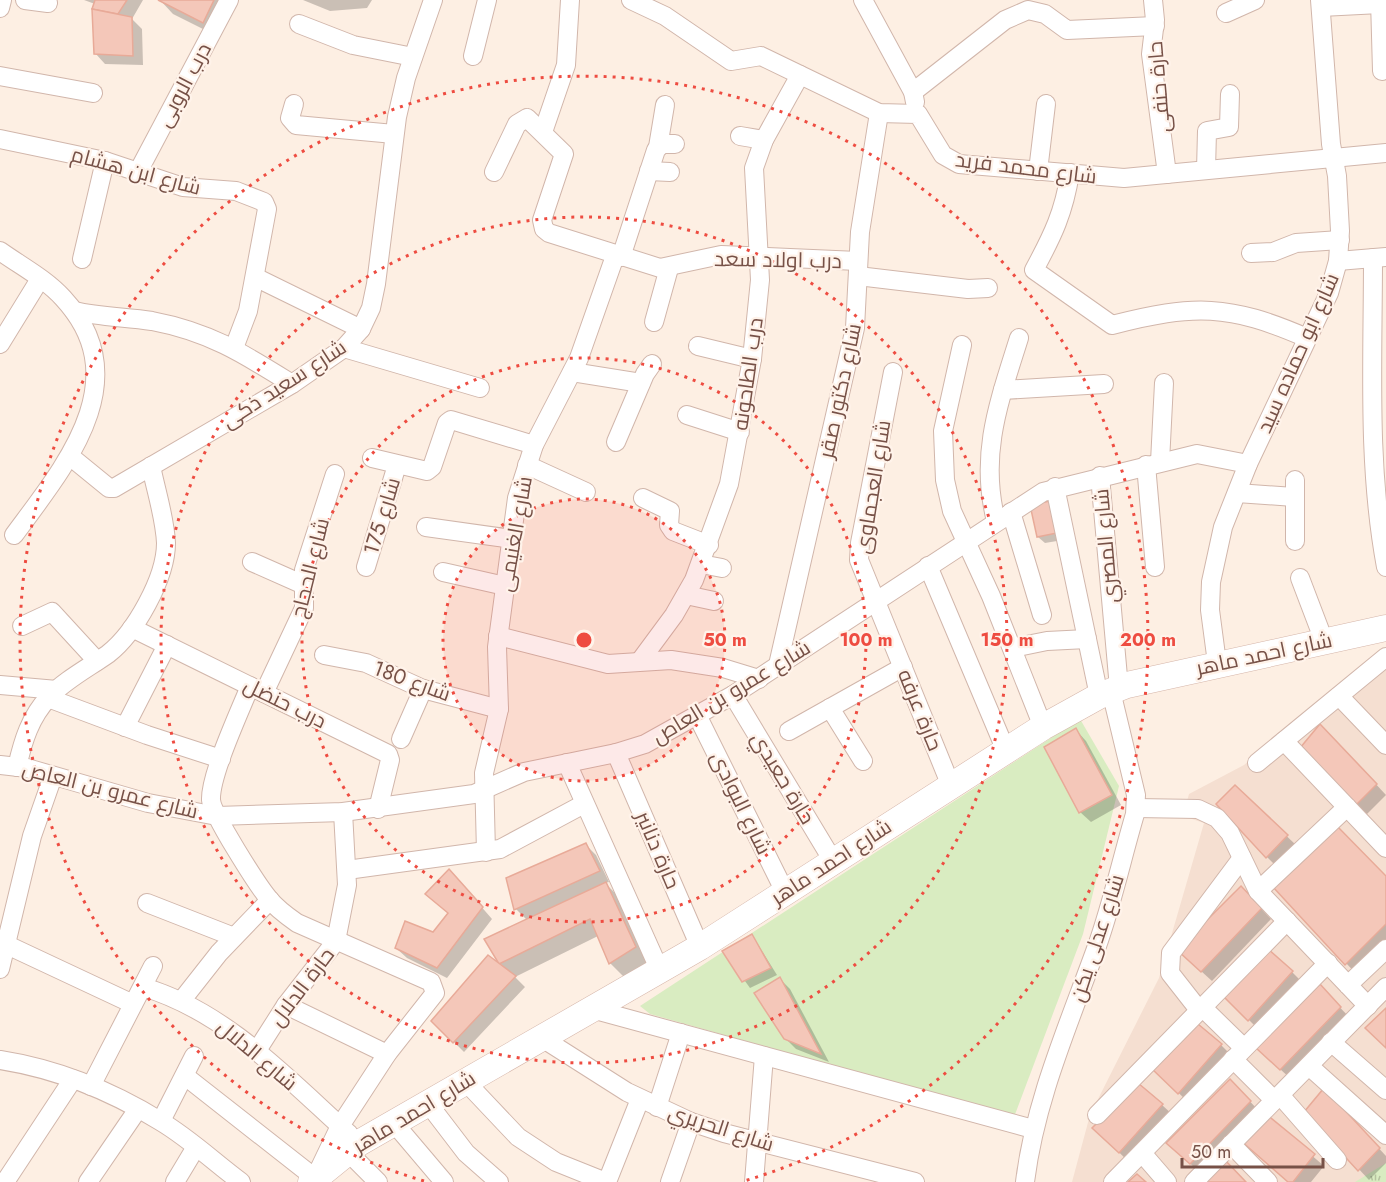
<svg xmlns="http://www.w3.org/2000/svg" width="1386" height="1182" font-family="Jost,Cairo,sans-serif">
<defs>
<pattern id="park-tufts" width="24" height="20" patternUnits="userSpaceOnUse" patternTransform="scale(1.5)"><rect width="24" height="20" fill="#d9ecc1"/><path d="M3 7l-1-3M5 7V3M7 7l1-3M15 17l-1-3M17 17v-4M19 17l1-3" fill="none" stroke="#b5c29f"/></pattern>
</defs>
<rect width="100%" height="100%" fill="#fdefe3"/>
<path fill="#f5dfd1" d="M1386 650V1182H1072L1090 1115 1159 978 1204 823 1183 816 1189 794 1244 765Z"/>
<path fill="#d9ecc1" d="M1080 719 1119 786 1083 934 1014 1117 650 1014 640 1006Z"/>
<path fill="url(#park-tufts)" d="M1386 1163V1182H1355Z"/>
<g fill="#0003">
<path d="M84 0H143L132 19 142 29 143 65 105 64 95 53V4Z"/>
<path d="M160 0H234L217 36 173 14Z"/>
<path d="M303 0H372L367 8 330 11Z"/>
<path d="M1032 506 1063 540 1045 543 1038 537Z"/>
<path d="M1076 730 1086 741 1121 805 1091 822 1080 812Z"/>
<path d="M1331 736 1386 795 1365 816 1355 806Z"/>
<path d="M1235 787 1297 846 1277 867 1267 857Z"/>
<path d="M586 845 596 855 609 882 605 883 619 897 649 961 624 977 610 963 598 936 515 977 525 987 464 1052 433 1021 504 969 486 940 527 920 516 909Z"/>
<path d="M1386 878V952L1360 978 1275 887Z"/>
<path d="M459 881 492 919 447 978 407 958 396 948 434 934 449 914Z"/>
<path d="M1251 898 1271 919 1212 981 1189 960Z"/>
<path d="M752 935 777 975 750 988 724 952Z"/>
<path d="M1292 972 1302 982 1259 1030 1224 995Z"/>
<path d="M780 979 790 989 829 1062 796 1049 785 1038Z"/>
<path d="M1330 997 1350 1018 1291 1079 1269 1059Z"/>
<path d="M1221 1045 1231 1055 1189 1103 1153 1068Z"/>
<path d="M1240 1091 1260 1112 1201 1173 1178 1153Z"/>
<path d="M1335 1101 1386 1156V1163L1369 1180 1306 1112Z"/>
<path d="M1162 1105 1173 1115 1130 1163 1094 1128Z"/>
<path d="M1266 1116 1324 1166 1311 1182H1288Z"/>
</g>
<g fill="#f4c7b9" stroke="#e8aa98" stroke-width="1.5">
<path d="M95 0H127L118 14 92 9Z"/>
<path d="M158 0H214L203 23Z"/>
<path d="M92 9 132 17 133 56 94 54Z"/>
<path d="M1050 501 1057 533 1037 537 1030 505Z"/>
<path d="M1320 724 1377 784 1354 807 1300 748Z"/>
<path d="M1076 728 1112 795 1079 813 1044 747Z"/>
<path d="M1235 785 1288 835 1266 858 1216 804Z"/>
<path d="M1336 825 1386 876V924L1345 965 1273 887Z"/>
<path d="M586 843 600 871 514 910 506 878Z"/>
<path d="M449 869 483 907 437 968 395 948 405 921 433 932 448 913 425 894Z"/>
<path d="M606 882 636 947 609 964 590 919 499 964 484 939Z"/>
<path d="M1241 886 1262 908 1201 972 1177 950Z"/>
<path d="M752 934 771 968 742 982 722 951Z"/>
<path d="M1267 948 1293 971 1248 1021 1222 995Z"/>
<path d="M488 955 516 976 453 1043 431 1021Z"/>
<path d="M780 977 821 1054 784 1039 754 993Z"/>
<path d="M1320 984 1341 1007 1280 1070 1256 1048Z"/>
<path d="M1386 1008V1048L1365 1028Z"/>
<path d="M1192 1019 1222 1044 1178 1094 1151 1068Z"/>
<path d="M1230 1079 1251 1101 1190 1164 1166 1143Z"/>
<path d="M1138 1083 1163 1104 1119 1153 1092 1128Z"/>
<path d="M1324 1088 1380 1148 1358 1171 1304 1112Z"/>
<path d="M1266 1114 1315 1154 1293 1182H1288L1241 1141Z"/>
<path d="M1225 1160 1246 1182H1203Z"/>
<path d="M1137 1174 1146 1182H1128Z"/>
</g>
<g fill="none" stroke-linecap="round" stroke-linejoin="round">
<defs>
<g id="minor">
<path d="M25 0 48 3"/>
<path d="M631 0 665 16 731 61 761 56 879 113 918 114 943 155 959 164 1124 178 1386 153"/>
<path d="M863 0 913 92 915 102"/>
<path d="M1153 0 1155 20 1151 54 1167 174"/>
<path d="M1380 0 1382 71"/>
<path d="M1321 7 1380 4"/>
<path d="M0 8 2 0"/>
<path d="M1226 13 1255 0"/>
<path d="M299 24 353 45 413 57"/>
<path d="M473 56 487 0"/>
<path d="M0 76 93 93"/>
<path d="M913 92 1005 20 1028 10 1045 14 1067 30 1155 26"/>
<path d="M294 104 290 118 296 125 394 134"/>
<path d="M543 132 566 65 570 0"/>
<path d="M740 136 764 140"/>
<path d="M0 139 105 161 183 187 236 191 264 202 267 209 248 311 234 348"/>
<path d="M658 147 665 105"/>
<path d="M139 170 229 0"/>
<path d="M1206 170 1207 131 1229 127 1230 94"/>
<path d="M649 171 670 172"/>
<path d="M1038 171 1046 104"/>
<path d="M494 172 517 124 527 118 564 154 542 220 544 229 549 233 660 268 721 255 858 261"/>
<path d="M1070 173C1064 212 1053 235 1034 270L1112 325C1194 304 1229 304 1307 338"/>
<path d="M0 251C21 266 46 279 63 298 139 380 64 467 14 535"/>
<path d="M1251 253 1273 252 1296 243 1340 240"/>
<path d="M621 257 656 150 662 144H675"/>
<path d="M1373 258C1373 361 1367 465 1386 567"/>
<path d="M82 259 105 161"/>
<path d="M1338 261 1386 257"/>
<path d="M858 276 968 289 988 288"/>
<path d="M255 277 361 329"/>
<path d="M74 311C100 317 126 317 152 321 210 332 244 354 292 384"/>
<path d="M654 322 669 268"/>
<path d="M0 344 40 279"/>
<path d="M962 345 943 431 945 480 952 511 991 596 1043 727"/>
<path d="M698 346 752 359"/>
<path d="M344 348 480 388"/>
<path d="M572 372 641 383"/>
<path d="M893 372 860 543 859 560 951 786"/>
<path d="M1003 390 1104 384"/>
<path d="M687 415 740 432"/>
<path d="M616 442 645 374 652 364"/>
<path d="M71 457 109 488H114L292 384 344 348 361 329 371 308 376 284 397 117 406 78 433 0"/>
<path d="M372 458 427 471 432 467 447 423 451 420 534 445"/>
<path d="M1160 462 1164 383"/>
<path d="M527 465 586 492"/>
<path d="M1146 465 1155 567"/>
<path d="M1100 476 1119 688"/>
<path d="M1295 480V541"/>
<path d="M1055 487 1099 696"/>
<path d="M1237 493 1294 497"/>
<path d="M643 498 670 511 669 525 673 531 709 545"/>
<path d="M1011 512 1042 615"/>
<path d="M996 521C979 454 999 402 1019 338"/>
<path d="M426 527 512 539"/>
<path d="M252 562 304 585"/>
<path d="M701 564 722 568"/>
<path d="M928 566 1006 751"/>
<path d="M366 567 397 465"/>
<path d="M443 572 505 586"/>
<path d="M1300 578 1324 641"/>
<path d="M686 595 714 601"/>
<path d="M22 626 52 612 97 661"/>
<path d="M132 628 388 754 390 760 378 809"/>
<path d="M498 636 608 664 671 660 723 668 759 679"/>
<path d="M1012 648 1047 641 1087 639"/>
<path d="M324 655 366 663 423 689 499 709"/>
<path d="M640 661 674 615 694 580 729 484 752 359 760 280 754 168 764 140 800 75"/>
<path d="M1217 663 1210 610 1211 582 1223 527 1248 464 1329 293 1338 261 1340 231 1337 176 1331 144 1320 0"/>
<path d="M778 665 855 328 860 232 879 113"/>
<path d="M0 685 57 690"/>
<path d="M264 693 304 608V570L335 474"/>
<path d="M733 695 833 861"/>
<path d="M1339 696 1386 745"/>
<path d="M48 698 147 735 221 759"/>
<path d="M830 708 863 761"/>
<path d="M697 715 785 892"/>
<path d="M125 727 167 645"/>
<path d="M789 731 903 667"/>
<path d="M401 739 423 689"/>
<path d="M1284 741 1386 848"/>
<path d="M616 753 700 947"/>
<path d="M567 763 660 971"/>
<path d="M1257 763 1386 657"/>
<path d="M0 765 27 768 148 803 217 816 343 812 474 794 524 772 616 753 645 744 733 695 1043 492 1197 454 1248 464"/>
<path d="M17 767C23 741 30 717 49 697 65 680 88 668 108 654 135 633 166 578 166 543 165 518 156 491 151 466"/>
<path d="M1136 808 1198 809 1217 818 1230 833 1258 891 1368 1006"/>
<path d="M486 852 484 773 499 709 497 647 517 498 534 445 579 358 615 256"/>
<path d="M347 870 500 849 584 804"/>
<path d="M1258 891 1347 807"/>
<path d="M147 903 234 937"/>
<path d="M5 944 133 1004"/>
<path d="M0 969 32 836 53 776"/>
<path d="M1348 985 1386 949"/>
<path d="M143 987C225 1011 287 1078 349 1134"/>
<path d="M182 1000 219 953 270 900"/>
<path d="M286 1005 387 1054"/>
<path d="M1202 1007 1244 1048"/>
<path d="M592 1009 1033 1129"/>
<path d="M1199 1010 1170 973 1171 953 1242 858"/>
<path d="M542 1038 627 1092 691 1122 724 1133 915 1182"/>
<path d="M1331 1042 1386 1090"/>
<path d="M256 1052 286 1005 336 941 347 885 343 812"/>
<path d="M1233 1059 1274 1100"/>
<path d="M0 1060C57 1069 111 1091 160 1121 189 1138 214 1162 241 1182"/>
<path d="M1309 1066 1386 1135"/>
<path d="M185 1076 315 1178 340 1126 387 1054 435 993 431 982 297 923C287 916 277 909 269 899 258 886 212 814 211 800 210 775 240 711 250 686"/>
<path d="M465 1081 518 1137 556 1162 606 1182"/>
<path d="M91 1086 153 966"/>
<path d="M1280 1095 1337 1160"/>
<path d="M427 1102 466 1153 499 1182"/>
<path d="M657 1107 681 1033"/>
<path d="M1097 1115 1287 921"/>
<path d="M161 1121 194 1056"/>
<path d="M394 1123 444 1182"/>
<path d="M1231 1144 1268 1182"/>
<path d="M348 1152 378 1182"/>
<path d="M1142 1153 1167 1182"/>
<path d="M5 1182 73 1079"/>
<path d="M88 1182 138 1109"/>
<path d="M175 1182 196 1147"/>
<path d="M607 1182 640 1099"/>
<path d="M670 1182 691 1122"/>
<path d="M754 1182 764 1056"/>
<path d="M1025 1182C1035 1100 1069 1024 1097 946 1112 904 1122 858 1135 814L1136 795 1111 691"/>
<path d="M1113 1182 1328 963"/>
<path d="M1194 1182 1386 987"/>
</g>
<path id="secondary" d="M311 1182 359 1143 700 947 1043 727 1099 696 1127 685 1386 628"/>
</defs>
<use href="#minor" stroke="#d1b6ab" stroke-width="20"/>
<use href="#secondary" stroke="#d5b5a9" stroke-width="27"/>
<use href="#minor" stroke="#fff" stroke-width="18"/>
<use href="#secondary" stroke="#fff" stroke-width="26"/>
</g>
<circle cx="584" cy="640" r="141" fill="#ee4c41" fill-opacity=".12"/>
<g fill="none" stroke="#ee4c41" stroke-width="3" stroke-dasharray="3 6">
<circle cx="584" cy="640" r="141"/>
<circle cx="584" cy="640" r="282"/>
<circle cx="584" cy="640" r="423"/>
<path d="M424 1181A564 564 0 1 1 744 1181"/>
</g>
<g text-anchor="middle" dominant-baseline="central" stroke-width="4.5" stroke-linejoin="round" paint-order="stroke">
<g font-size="21" fill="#775147" stroke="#fff3ea">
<text transform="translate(184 85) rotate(-62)">درب الروبى</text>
<text transform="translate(1159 87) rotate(-95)">حارة حنفى</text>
<text transform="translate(1026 168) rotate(7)">شارع محمد فريد</text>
<text transform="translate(136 171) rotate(15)">شارع ابن هشام</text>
<text transform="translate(778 260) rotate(1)">درب اولاد سعد</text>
<text transform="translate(1298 353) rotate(-66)">شارع ابو حماده سيد</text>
<text transform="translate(748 374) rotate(-82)">درب الطاحونه</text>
<text transform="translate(284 384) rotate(-33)">شارع سعيد ذكى</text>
<text transform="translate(840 391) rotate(-78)">شارع دكتور صقر</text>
<text transform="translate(873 487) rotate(-81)">شارع العجماوى</text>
<text transform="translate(382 516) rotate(-73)">شارع 175</text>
<text transform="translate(515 534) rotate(-80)">شارع الغنيمى</text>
<text transform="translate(1106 546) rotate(-95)">شارع المصري</text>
<text transform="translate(310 568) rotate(-76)">شارع الحجاج</text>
<text transform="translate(1264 654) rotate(-12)">شارع احمد ماهر</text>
<text transform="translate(412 681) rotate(20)">شارع 180</text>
<text transform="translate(731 692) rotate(-31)">شارع عمرو بن العاص</text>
<text transform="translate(285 703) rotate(26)">درب حنضل</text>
<text transform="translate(920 710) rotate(68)">حارة عرفه</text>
<text transform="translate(783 778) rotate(59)">حارة جعيدي</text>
<text transform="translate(110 790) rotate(14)">شارع عمرو بن العاص</text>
<text transform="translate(741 803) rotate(64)">شارع البوادى</text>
<text transform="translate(658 850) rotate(67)">حارة دنانير</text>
<text transform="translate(831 862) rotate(-33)">شارع احمد ماهر</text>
<text transform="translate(1097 938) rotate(-72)">شارع عدلى يكن</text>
<text transform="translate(302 987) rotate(-53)">حارة الدلال</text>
<text transform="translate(257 1055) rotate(40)">شارع الدلال</text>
<text transform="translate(414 1112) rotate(-31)">شارع احمد ماهر</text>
<text transform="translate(721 1128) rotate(18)">شارع الحريري</text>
</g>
</g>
<circle cx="584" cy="640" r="9" fill="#ee4c41" stroke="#fff3ea" stroke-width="3"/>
<g font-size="18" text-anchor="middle" font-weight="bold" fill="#ee4c41" stroke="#fff3ea" stroke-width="4.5" stroke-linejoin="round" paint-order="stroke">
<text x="725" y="646">50 m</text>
<text x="866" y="646">100 m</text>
<text x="1007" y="646">150 m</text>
<text x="1148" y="646">200 m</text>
</g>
<path d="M1182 1158v9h141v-9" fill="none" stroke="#775147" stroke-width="3"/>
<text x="1191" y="1158" font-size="18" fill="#775147" stroke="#fff3ea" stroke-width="4.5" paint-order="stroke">50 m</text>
</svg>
